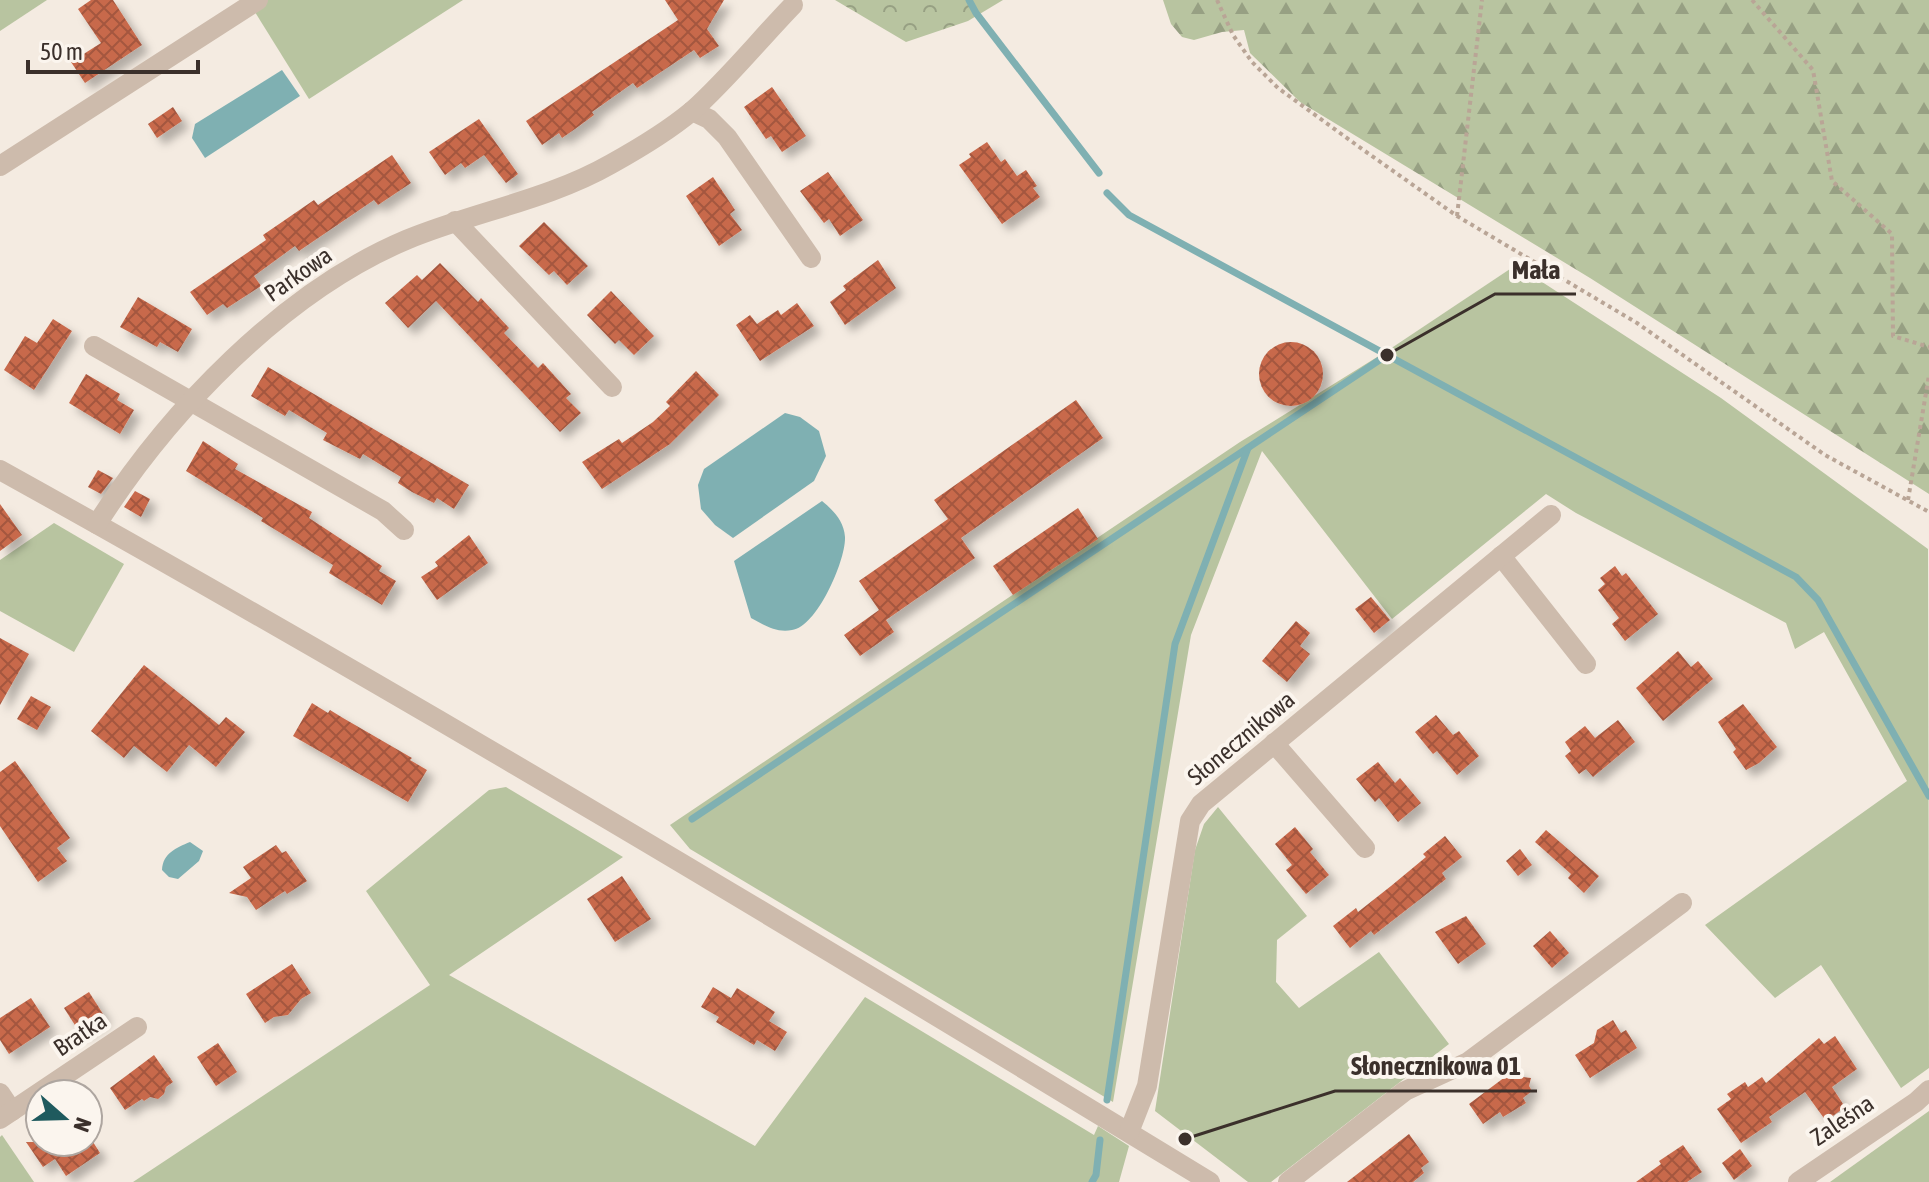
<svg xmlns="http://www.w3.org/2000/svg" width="1929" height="1182" font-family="'Asap Condensed',sans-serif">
<defs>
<pattern id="forest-firs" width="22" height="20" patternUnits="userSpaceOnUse" patternTransform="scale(2)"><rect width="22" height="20" fill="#b8c4a0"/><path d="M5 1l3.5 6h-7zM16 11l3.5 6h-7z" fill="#97a083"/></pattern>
<pattern id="park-crowns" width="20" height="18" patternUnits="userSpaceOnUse" patternTransform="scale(2)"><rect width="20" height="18" fill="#b8c4a0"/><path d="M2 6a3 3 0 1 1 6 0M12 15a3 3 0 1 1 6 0" fill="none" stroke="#97a083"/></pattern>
<pattern id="building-cross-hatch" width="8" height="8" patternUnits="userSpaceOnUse" patternTransform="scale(2)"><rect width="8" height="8" fill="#c8694b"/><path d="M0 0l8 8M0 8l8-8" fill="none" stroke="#a4573f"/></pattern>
<filter id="shadow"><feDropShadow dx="7" dy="7" stdDeviation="4" flood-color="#0004"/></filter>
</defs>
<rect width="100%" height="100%" fill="#f4ebe1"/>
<g fill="#b8c4a0">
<path d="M0 0H47L0 31Z"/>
<path d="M267 0H463L309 99 253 9Z"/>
<path d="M1516 265 1721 398 1928 549 1929 1068 1901 1088 1821 965 1775 998 1705 925 1907 781 1824 632 1795 649 1786 623 1576 513 1546 494 1392 619 1262 451 1191 635 1113 1102 690 849 670 825 1240 442 1390 349Z"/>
<path d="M54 523 124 564 74 652 0 611V560Z"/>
<path d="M506 787 623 857 449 975 755 1146 865 997 1094 1135 1098 1126 1129 1146 1119 1182H133L430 985 366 891 489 790Z"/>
<path d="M1218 807 1307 916 1277 940 1276 982 1299 1008 1379 952 1449 1044 1271 1182H1248L1155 1111 1195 850 1204 824Z"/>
<path d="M1929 1111V1182H1830Z"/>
<path d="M2 1135 34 1182H0V1137Z"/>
</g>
<path fill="url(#forest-firs)" d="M1163 0H1929V494L1590 278 1300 102 1250 53 1244 30 1222 32 1194 40 1182 37 1171 24Z"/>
<path fill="url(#park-crowns)" d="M835 0H1003L968 21 906 42Z"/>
<g fill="#7fb0b2">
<path d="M282 70 300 96 205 158 192 138 195 124Z"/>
<path d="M785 413 800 417 819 431 826 456 814 481 733 538 715 525 701 509 698 485 704 469Z"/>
<path d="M822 501C833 510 844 521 845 537 846 560 817 627 792 630 776 633 764 625 751 618L734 561Z"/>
<path d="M190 842 203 851 199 861 178 879 169 877 162 870C163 853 176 848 190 842Z"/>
</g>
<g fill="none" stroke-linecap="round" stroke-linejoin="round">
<g stroke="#7fb0b2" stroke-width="7">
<path d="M969 0 976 13 1099 173"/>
<path d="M1107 193 1129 215 1796 577 1818 600 1929 796"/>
<path d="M692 819 1387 355"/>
<path d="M1107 1100 1175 644 1248 448"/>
<path d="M1092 1182 1096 1175 1100 1140"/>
</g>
</g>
<g fill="url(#building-cross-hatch)" filter="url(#shadow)">
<path d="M91 0H113L142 45 85 83 71 62 101 43 78 9Z"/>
<path d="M665 0H724L707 29 719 46 700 58 694 50 637 88 633 83 592 112 594 115 575 129 562 138 559 133 542 145 526 121 678 20Z"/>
<path d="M772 87 806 136 782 152 771 136 766 139 744 107Z"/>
<path d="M173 107 182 121 157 138 148 124Z"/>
<path d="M479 119 518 174 506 183 484 155 465 168 461 163 445 175 429 152Z"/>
<path d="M987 142 1001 162 1005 159 1017 176 1026 170 1037 186 1033 188 1040 197 1002 224 959 165 971 157 969 154Z"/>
<path d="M392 155 411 183 378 205 374 200 299 251 295 246 254 276 261 286 227 308 223 304 207 315 190 292 266 240 263 235 282 222 314 200 318 205Z"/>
<path d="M828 172 863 220 840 236 829 219 824 223 800 191Z"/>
<path d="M713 177 735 210 730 214 742 230 719 246 686 196Z"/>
<path d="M544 222 588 266 567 285 554 271 549 275 519 246Z"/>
<path d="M878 260 896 288 845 325 830 302 846 290 843 286Z"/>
<path d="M440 263 478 302 481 298 509 328 504 333 538 368 543 363 571 394 566 398 581 413 560 432 436 301 408 328 385 303 417 275 422 280Z"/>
<path d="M611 291 654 336 634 355 619 340 615 344 587 315Z"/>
<path d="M138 297 192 329 178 352 160 342 157 347 120 327Z"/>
<path d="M797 303 814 326 760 361 736 325 750 315 757 324 778 310 781 315Z"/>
<path d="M53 319 72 331 34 390 4 370 25 336 37 343Z"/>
<circle cx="1291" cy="374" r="32"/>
<path d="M268 367 469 485 454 509 437 498 434 503 412 492 398 483 401 477 363 454 360 459 323 440 327 433 289 410 285 416 251 396Z"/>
<path d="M696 371 719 395 670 444 602 489 582 462 619 439 622 443 653 422 670 406 666 402Z"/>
<path d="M86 374 120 394 117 400 134 410 120 434 69 403Z"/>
<path d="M1076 400 1103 438 961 538 975 558 886 620 894 632 860 656 844 635 879 610 859 581 948 519 934 500Z"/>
<path d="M203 441 238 464 235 469 312 512 309 518 382 566 379 571 396 581 382 605 329 573 333 565 261 521 263 518 186 471Z"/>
<path d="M98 470 113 478 101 494 88 487Z"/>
<path d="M135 491 150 499 141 517 124 507Z"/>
<path d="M0 504 22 535 0 551Z"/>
<path d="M1078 508 1098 539 1013 595 993 566Z"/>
<path d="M469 535 488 563 437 600 421 577 438 566 435 562Z"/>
<path d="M1615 566 1622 576 1626 573 1658 614 1625 641 1612 624 1619 618 1598 590 1605 584 1600 578Z"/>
<path d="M1371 597 1390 620 1374 633 1355 609Z"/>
<path d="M1296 621 1310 633 1300 646 1310 654 1287 682 1262 661Z"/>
<path d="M0 638 29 654 0 705Z"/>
<path d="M1678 651 1691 667 1698 661 1713 679 1663 721 1636 688Z"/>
<path d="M144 665 219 725 226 717 245 732 216 767 189 745 167 772 134 746 124 758 91 731Z"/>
<path d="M31 696 51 707 37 730 17 719Z"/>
<path d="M312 703 328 713 330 710 343 718 412 758 410 760 427 770 408 802 293 736Z"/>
<path d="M1743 704 1777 747 1759 763 1746 770 1733 752 1736 749 1718 722Z"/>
<path d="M1436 715 1453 735 1459 731 1479 756 1457 775 1437 751 1433 754 1415 732Z"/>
<path d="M1618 720 1635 742 1593 777 1586 769 1579 774 1565 756 1571 751 1565 742 1585 726 1595 738Z"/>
<path d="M15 761 70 838 57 848 67 861 38 882 0 826V772Z"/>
<path d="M1378 762 1395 783 1400 778 1421 803 1398 822 1379 798 1375 802 1356 779Z"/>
<path d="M1295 827 1313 849 1310 852 1329 875 1306 894 1286 870 1292 865 1275 844Z"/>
<path d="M1546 830 1599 876 1584 893 1568 878 1571 874 1535 842Z"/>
<path d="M1445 836 1462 857 1442 873 1446 879 1374 935 1371 931 1350 948 1333 926 1356 908 1358 912 1391 886 1426 857 1423 854Z"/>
<path d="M276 845 282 853 286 851 307 881 287 894 285 891 256 910 247 897 229 893 251 878 243 867Z"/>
<path d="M1520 849 1532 865 1518 876 1506 861Z"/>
<path d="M622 876 651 919 615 942 587 899Z"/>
<path d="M1466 916 1486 944 1458 964 1435 932Z"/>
<path d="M1550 931 1569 953 1552 968 1533 946Z"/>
<path d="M292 964 311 993 301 999 288 1015 274 1017 265 1023 246 994Z"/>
<path d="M713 987 731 998 737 988 775 1012 769 1021 787 1032 775 1051 757 1040 754 1045 716 1022 719 1017 701 1007Z"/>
<path d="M89 992 105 1017 80 1033 64 1008Z"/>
<path d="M31 998 50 1027 9 1054 0 1040V1018Z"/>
<path d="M1613 1020 1621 1033 1626 1030 1637 1048 1590 1078 1575 1055 1594 1043 1597 1030Z"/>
<path d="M1835 1036 1857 1069 1832 1087 1845 1107 1826 1121 1805 1092 1769 1117 1772 1122 1741 1143 1717 1109 1731 1099 1727 1094 1745 1082 1748 1087 1762 1077 1766 1083 1819 1038 1824 1044Z"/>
<path d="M218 1043 237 1072 216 1086 197 1057Z"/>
<path d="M154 1055 173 1082 166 1087 164 1094 158 1099 150 1097 144 1101 142 1099 125 1110 110 1088Z"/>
<path d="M1517 1068 1523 1077 1531 1078 1529 1086 1532 1091 1523 1098 1526 1103 1503 1117 1500 1112 1483 1124 1469 1104Z"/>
<path d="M1409 1134 1429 1162 1421 1168 1424 1173 1413 1182H1347Z"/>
<path d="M26 1142H93L100 1153 66 1176 55 1159 43 1167Z"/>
<path d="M1683 1145 1702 1172 1687 1182H1636L1661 1164 1659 1161Z"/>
<path d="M1740 1149 1752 1166 1734 1180 1722 1163Z"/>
</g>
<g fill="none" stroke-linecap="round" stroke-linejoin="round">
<g stroke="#b9a596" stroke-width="4" stroke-dasharray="4 4" stroke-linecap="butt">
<path d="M1217 0 1233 35 1252 62 1278 88 1362 149 1457 216 1637 323 1825 455 1929 512"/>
<path d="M1752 0 1813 70 1832 181 1892 234 1893 336 1929 347"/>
<path d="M1457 216 1482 0"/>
<path d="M1908 500 1929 375"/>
</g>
<g stroke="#cdbbac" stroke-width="20">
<path d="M692 111 709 119 727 137 811 258"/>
<path d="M0 166 258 0"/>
<path d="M455 221 612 387"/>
<path d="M94 346 383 511 404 530"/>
<path d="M0 470C409 697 811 939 1210 1182"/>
<path d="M97 524C168 412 283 292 406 240 473 212 548 200 611 164 638 149 668 131 692 111 727 80 760 39 793 5"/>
<path d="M1501 556 1586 664"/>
<path d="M1274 743 1365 848"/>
<path d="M0 1093 12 1111"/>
<path d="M0 1119 137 1027"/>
<path d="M1129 1132 1147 1086 1190 821 1201 804 1551 515"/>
<path d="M1288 1182 1405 1091 1468 1062 1682 903"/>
<path d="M1798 1182 1916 1102 1929 1090"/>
</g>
</g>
<g text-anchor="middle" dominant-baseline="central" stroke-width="8" stroke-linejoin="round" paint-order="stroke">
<g font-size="24" fill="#3b302b" stroke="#fbf5ee">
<text transform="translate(298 274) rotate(-35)">Parkowa</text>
<text transform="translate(1241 738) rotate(-40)">Słonecznikowa</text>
<text transform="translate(80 1034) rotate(-34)">Bratka</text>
<text transform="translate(1842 1120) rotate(-34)">Zaleśna</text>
</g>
</g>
<path fill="none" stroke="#3b302b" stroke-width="3" d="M1387 355L1495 294H1576M1185 1139L1335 1091H1537"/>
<g fill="#3b302b" stroke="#fbf5ee" stroke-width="3">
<circle cx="1387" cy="355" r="8"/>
<circle cx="1185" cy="1139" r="8"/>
</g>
<g font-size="26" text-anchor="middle" font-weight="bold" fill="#3b302b" stroke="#fbf5ee" stroke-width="8" stroke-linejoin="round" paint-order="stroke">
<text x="1536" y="279">Mała</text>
<text x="1436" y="1075">Słonecznikowa 01</text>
</g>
<g transform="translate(64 1118) rotate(110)"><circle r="38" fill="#fbf5ee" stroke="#aea6a0" stroke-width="2"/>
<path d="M0-6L14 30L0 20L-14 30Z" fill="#1f5a5e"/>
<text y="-12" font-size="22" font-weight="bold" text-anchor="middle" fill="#3b302b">N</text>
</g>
<path d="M28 60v12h170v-12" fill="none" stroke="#3b302b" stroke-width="4"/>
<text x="40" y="60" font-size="24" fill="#3b302b" stroke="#fbf5ee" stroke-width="6" paint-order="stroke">50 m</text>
</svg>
